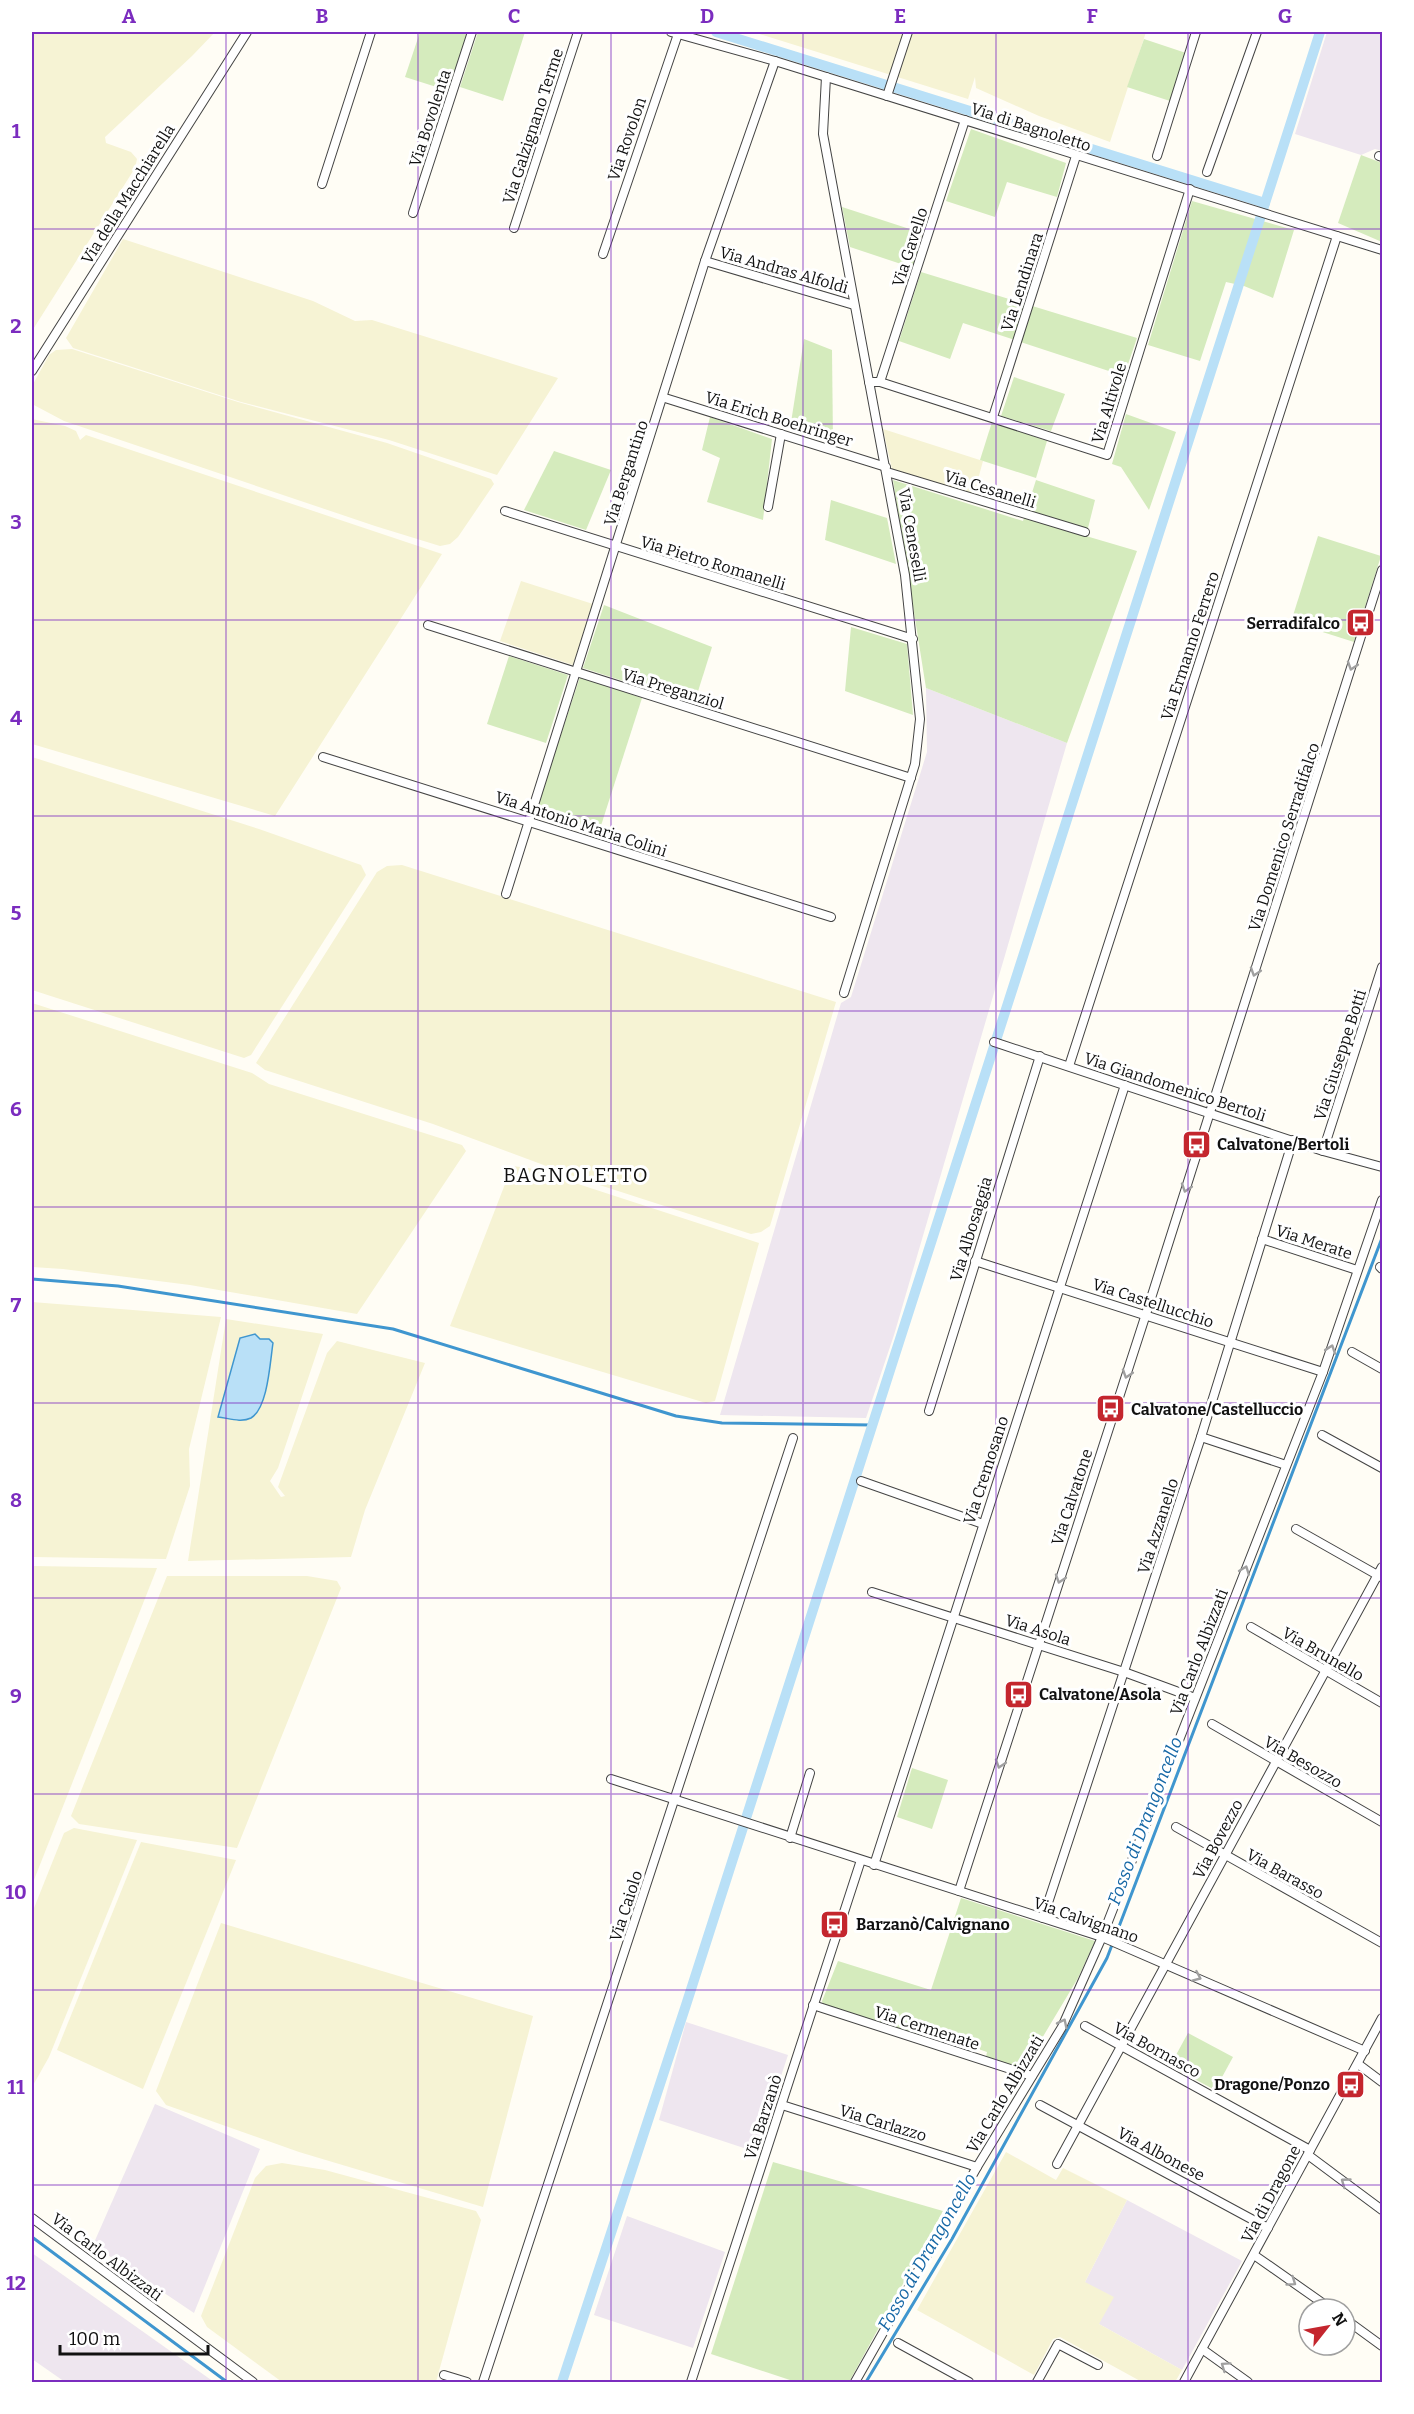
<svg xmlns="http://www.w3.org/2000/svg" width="1414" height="2414" font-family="Bitter,serif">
<rect width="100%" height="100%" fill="#fffdf5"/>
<g fill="#eee6ef">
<path d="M1327 32H1382V151L1375 149 1361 155 1295 134Z"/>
<path d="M926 688 1067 743 894 1335 866 1418 720 1415 841 1003 851 997 927 752Z"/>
<path d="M686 2022 788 2055 756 2152 659 2120Z"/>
<path d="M155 2104 260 2149 194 2313 93 2245Z"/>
<path d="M1127 2200 1242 2261 1182 2370 1099 2324 1085 2282Z"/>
<path d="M627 2216 725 2252 693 2348 594 2315Z"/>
<path d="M32 2253 56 2270 214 2382H65L32 2359Z"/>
</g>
<g fill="#f6f3d4">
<path d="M32 32H215L192 56 105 137 106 143 131 152 137 159 135 168 32 331Z"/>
<path d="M753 32H1146L1110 142 1039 116 976 88 975 77 968 99Z"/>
<path d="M123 239 313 301 355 321 372 320 558 378 497 475 389 440 241 402 73 348 66 338Z"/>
<path d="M72 349 238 402 387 443 491 479 494 484 458 537 450 544 440 546 375 526 64 421 32 404V386L49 355 56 350Z"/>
<path d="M32 419 65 426 76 431 80 440 86 435 442 554 275 816 32 744Z"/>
<path d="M883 429 983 461 974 494 892 469Z"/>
<path d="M521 581 593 604 573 665 500 641Z"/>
<path d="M32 757 259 829 361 865 366 875 251 1055 244 1058 32 990Z"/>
<path d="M402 865 836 1002 770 1226 761 1232 751 1234 584 1180 433 1124 265 1070 256 1063 377 872 387 866Z"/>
<path d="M32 1003 252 1073 269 1084 462 1145 466 1151 357 1314 190 1285 63 1269 32 1267Z"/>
<path d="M512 1166 529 1168 759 1243 715 1401 706 1403 450 1326Z"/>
<path d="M32 1302 221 1317 189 1449 190 1486 166 1559 32 1557Z"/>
<path d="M226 1319 323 1334 278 1468 270 1481 281 1497 285 1496 278 1487 327 1353 337 1341 425 1363 365 1510 351 1557 188 1561Z"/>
<path d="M32 1566 157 1568 32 1885Z"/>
<path d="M167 1576H307L337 1581 341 1588 237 1848 79 1824 71 1816Z"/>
<path d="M74 1828 137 1840 49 2057 32 2087V1913L64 1833Z"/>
<path d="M141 1842 236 1860 143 2089 57 2050Z"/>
<path d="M221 1923 533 2016 483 2207 299 2152 166 2105 156 2091Z"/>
<path d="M1006 2152 1056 2180 1063 2168 1127 2200 1085 2282 1114 2297 1099 2324 1182 2370 1175 2382H1142L1060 2337 1053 2339 1034 2375 917 2310Z"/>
<path d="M282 2163 325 2170 476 2211 481 2220 436 2382H282L207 2327 201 2316 255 2178 266 2166Z"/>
</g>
<g fill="#d5ebbd">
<path d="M420 32H468L449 91 405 77Z"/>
<path d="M478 32H525L503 101 460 87Z"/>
<path d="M1144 39 1186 53 1170 101 1127 87Z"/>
<path d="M971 129 1066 163 1057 197 1007 182 995 217 946 201Z"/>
<path d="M1361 155 1382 163V242L1338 223Z"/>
<path d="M1192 201 1294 230 1273 298 1244 286 1226 282 1200 361 1148 345Z"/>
<path d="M842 207 922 233 913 268 850 247Z"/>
<path d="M921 272 1137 338 1124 376 963 323 950 359 899 341Z"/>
<path d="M804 339 832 350 833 442 790 429Z"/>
<path d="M1014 377 1065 394 1051 431 1001 416Z"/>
<path d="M1126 414 1176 432 1149 510 1121 467 1112 464Z"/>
<path d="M710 417 772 439 763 520 707 502 720 458 702 450Z"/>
<path d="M992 422 1047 441 1036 478 980 460Z"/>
<path d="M554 451 611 470 586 530 524 510Z"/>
<path d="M893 480 1023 521 1036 480 1095 500 1086 536 1137 551 1067 743 926 688Z"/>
<path d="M831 500 887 518 896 564 825 540Z"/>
<path d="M1318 536 1381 556 1354 642 1291 622Z"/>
<path d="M604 605 712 647 694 704 583 668Z"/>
<path d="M851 627 907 644 913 715 845 691Z"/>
<path d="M509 656 568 675 546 743 487 724Z"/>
<path d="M580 677 642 698 598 835 534 816Z"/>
<path d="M912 1768 948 1780 932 1829 897 1817Z"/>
<path d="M961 1898 1095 1941 1078 1978 1023 2070 986 2057 987 2052 920 2029 918 2035 823 2005 822 2001 838 1961 931 1990Z"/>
<path d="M1188 2033 1233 2057 1215 2090 1170 2066Z"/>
<path d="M773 2162 943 2211 849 2382H796L711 2354Z"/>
</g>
<path fill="#b9e0f7" stroke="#3f96cf" stroke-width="1.5" d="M255 1334 260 1339H269L273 1343C270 1362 268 1408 251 1418 241 1423 228 1418 218 1417L240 1338Z"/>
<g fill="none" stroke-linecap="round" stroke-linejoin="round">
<g stroke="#3f96cf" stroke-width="3">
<path d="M32 1279 118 1286 393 1329 676 1416 722 1423 872 1425"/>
<path d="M32 2237 227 2382"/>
<path d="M866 2382 952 2239 1107 1958 1382 1238"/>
</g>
<g stroke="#b9e0f7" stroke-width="10">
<path d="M716 32 1265 203"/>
<path d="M562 2382 686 2005 1320 32"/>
</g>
<defs>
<g id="street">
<path d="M671 32 775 61 1382 250"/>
<path d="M826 77 823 134 905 575 920 719 915 764 844 993"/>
<path d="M887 96 908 32"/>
<path d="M1157 156 1196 32"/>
<path d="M1379 156 1382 157"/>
<path d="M1207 172 1257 32"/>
<path d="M322 184 371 32"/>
<path d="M413 213 472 32"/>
<path d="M514 228 578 32"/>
<path d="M603 254 678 34"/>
<path d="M705 261 854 305"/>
<path d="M32 371 247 32"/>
<path d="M869 382H880L1107 455 1190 189"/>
<path d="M880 382 965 120"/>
<path d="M665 398 886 467"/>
<path d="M993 417 1076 156"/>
<path d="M887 472 1085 532"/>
<path d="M768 507 781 434"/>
<path d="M505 511 913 639"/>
<path d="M428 625 911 778"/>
<path d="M323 757 831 917"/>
<path d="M506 894 705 261 775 61"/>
<path d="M994 1042 1323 1151 1382 1167"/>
<path d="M1069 1066 1337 236"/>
<path d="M1323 1151 1382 967"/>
<path d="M1262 1239 1357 1270"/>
<path d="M975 1261 1323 1372"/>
<path d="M1380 1267 1382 1269"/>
<path d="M1352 1352 1382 1369"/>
<path d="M929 1411 1040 1056"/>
<path d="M1322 1435 1382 1468"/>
<path d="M1201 1437 1286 1465"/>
<path d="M861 1481 983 1524"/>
<path d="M1296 1529 1381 1577"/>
<path d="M872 1592 1124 1672 1195 1698"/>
<path d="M1251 1627 1382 1703"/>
<path d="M1212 1724 1382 1822"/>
<path d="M611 1779 1102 1937 1365 2051"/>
<path d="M1176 1827 1382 1943"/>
<path d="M790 1838 810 1773"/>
<path d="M874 1865 1125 1085"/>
<path d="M959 1891 1146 1314 1382 570"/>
<path d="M1043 1918 1201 1437 1293 1140"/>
<path d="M813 2005 1032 2076"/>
<path d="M1085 2026 1310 2150"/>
<path d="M1358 2064 1382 2082"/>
<path d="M782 2105 977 2167"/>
<path d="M1040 2105 1268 2228"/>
<path d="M1308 2155 1382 2210"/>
<path d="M1057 2164 1382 1567"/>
<path d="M32 2218 253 2382"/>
<path d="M1254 2255 1331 2309"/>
<path d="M1345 2319 1382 2346"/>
<path d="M898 2343 969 2382"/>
<path d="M1202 2349 1248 2382"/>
<path d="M444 2375 467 2382"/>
<path d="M483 2382 793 1438"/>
<path d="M691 2382 861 1860"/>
<path d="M855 2382 977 2167 1062 2027 1102 1937 1323 1372 1382 1200"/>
<path d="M1037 2382 1058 2344 1098 2365"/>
<path d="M1184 2382 1382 2018"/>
</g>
</defs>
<use href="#street" stroke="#444" stroke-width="10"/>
<use href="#street" stroke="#fff" stroke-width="8"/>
</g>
<defs><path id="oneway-chevron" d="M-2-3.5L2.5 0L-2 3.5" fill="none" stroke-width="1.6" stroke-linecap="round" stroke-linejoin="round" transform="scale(1.5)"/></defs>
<g stroke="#a0a0a0">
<use href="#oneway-chevron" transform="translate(1352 666) rotate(108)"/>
<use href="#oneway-chevron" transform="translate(1255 972) rotate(108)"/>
<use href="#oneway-chevron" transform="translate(1186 1188) rotate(108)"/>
<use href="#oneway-chevron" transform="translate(1331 1349) rotate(-71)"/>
<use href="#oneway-chevron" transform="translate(1127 1374) rotate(108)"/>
<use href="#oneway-chevron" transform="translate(1245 1570) rotate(-69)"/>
<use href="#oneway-chevron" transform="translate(1060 1579) rotate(108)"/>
<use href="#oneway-chevron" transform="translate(1000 1764) rotate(108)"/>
<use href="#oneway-chevron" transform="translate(1197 1977) rotate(24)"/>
<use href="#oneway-chevron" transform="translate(1063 2023) rotate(-64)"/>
<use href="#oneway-chevron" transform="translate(1345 2182) rotate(-144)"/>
<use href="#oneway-chevron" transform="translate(1292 2282) rotate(35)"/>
<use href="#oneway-chevron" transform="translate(1225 2366) rotate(-145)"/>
</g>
<path fill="none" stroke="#7b2cbf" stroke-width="1.5" stroke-opacity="0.55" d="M226 32V2382M418 32V2382M611 32V2382M803 32V2382M996 32V2382M1188 32V2382M32 229H1382M32 424H1382M32 620H1382M32 816H1382M32 1011H1382M32 1207H1382M32 1403H1382M32 1598H1382M32 1794H1382M32 1990H1382M32 2185H1382"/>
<defs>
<symbol id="bus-square" viewBox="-11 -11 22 22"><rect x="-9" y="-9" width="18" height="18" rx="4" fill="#c4262e" stroke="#fff"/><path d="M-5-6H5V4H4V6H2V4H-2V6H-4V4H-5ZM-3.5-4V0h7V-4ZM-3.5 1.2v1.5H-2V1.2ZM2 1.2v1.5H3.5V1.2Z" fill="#fff"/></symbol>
</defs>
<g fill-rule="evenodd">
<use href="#bus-square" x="1344" y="606" width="33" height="33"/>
<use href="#bus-square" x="1180" y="1128" width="33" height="33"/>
<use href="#bus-square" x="1094" y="1392" width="33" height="33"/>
<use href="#bus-square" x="1002" y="1678" width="33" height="33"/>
<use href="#bus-square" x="818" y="1908" width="33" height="33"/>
<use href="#bus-square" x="1334" y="2068" width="33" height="33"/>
</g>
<g text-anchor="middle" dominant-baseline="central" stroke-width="6" stroke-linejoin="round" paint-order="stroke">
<g font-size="16" fill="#111" stroke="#fff">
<text transform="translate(430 118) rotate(-72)">Via Bovolenta</text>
<text transform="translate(533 126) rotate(-72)">Via Galzignano Terme</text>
<text transform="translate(1031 127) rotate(18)">Via di Bagnoletto</text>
<text transform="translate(627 139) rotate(-71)">Via Rovolon</text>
<text transform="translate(128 194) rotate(-58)">Via della Macchiarella</text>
<text transform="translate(910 247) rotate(-72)">Via Gavello</text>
<text transform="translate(784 270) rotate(16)">Via Andras Alfoldi</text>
<text transform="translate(1022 282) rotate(-72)">Via Lendinara</text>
<text transform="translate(1109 403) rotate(-73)">Via Altivole</text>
<text transform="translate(779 419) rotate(17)">Via Erich Boehringer</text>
<text transform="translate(626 473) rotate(-72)">Via Bergantino</text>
<text transform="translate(990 489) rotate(17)">Via Cesanelli</text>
<text transform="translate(912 535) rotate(80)">Via Ceneselli</text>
<text transform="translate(713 563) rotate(17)">Via Pietro Romanelli</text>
<text transform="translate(1190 646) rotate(-72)">Via Ermanno Ferrero</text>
<text transform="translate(673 689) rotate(17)">Via Preganziol</text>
<text transform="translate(581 824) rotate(18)">Via Antonio Maria Colini</text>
<text transform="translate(1284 837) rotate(-72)">Via Domenico Serradifalco</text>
<text transform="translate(1340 1055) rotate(-72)">Via Giuseppe Botti</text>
<text transform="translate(1175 1087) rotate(18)">Via Giandomenico Bertoli</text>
<text transform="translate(971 1229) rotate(-73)">Via Albosaggia</text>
<text transform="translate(1314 1242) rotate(18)">Via Merate</text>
<text transform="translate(1153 1303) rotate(18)">Via Castellucchio</text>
<text transform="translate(986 1470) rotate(-72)">Via Cremosano</text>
<text transform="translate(1072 1497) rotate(-72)">Via Calvatone</text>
<text transform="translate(1158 1526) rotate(-72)">Via Azzanello</text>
<text transform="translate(1038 1630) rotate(18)">Via Asola</text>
<text transform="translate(1199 1652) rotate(-69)">Via Carlo Albizzati</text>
<text transform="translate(1323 1654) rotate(30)">Via Brunello</text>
<text transform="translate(1303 1762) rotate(30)">Via Besozzo</text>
<text transform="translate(1218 1839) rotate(-62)">Via Bovezzo</text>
<text transform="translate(1285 1874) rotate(29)">Via Barasso</text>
<text transform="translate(626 1906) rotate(-72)">Via Caiolo</text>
<text transform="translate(1086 1920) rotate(19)">Via Calvignano</text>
<text transform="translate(927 2028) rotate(18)">Via Cermenate</text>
<text transform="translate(1157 2050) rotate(29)">Via Bornasco</text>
<text transform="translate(1005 2094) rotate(-59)">Via Carlo Albizzati</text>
<text transform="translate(763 2117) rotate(-72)">Via Barzanò</text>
<text transform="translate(883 2123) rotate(17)">Via Carlazzo</text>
<text transform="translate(1161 2154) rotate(28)">Via Albonese</text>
<text transform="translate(1271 2194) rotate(-62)">Via di Dragone</text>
<text transform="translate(107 2257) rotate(37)">Via Carlo Albizzati</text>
</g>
<g font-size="16" font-weight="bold" fill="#111" stroke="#fff" text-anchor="start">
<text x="1340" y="623" text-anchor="end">Serradifalco</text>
<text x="1217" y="1144">Calvatone/Bertoli</text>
<text x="1131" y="1409">Calvatone/Castelluccio</text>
<text x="1039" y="1694">Calvatone/Asola</text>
<text x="856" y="1924">Barzanò/Calvignano</text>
<text x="1330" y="2084" text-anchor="end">Dragone/Ponzo</text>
</g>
<g font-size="18" font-style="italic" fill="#1768a6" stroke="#fff">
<text transform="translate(1145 1821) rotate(-69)">Fosso di Drangoncello</text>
<text transform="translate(927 2252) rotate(-60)">Fosso di Drangoncello</text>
</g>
<g font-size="20" letter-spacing="1.5" fill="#111" stroke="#fff">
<text x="576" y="1175">BAGNOLETTO</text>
</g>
</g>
<rect width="1414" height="2414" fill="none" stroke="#ffffff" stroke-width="66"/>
<g transform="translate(1327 2327) rotate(59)"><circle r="28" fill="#ffffff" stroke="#a0a0a0" stroke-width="1.5"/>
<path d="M0-4.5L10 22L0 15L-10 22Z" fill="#c4262e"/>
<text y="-9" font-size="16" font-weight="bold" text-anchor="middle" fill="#111111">N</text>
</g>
<path d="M60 2345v9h148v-9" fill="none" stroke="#111111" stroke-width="3"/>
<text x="69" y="2345" font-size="18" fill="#111111" stroke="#ffffff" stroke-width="4.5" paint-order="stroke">100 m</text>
<rect x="33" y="33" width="1348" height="2348" fill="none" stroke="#7b2cbf" stroke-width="2"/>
<g font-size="20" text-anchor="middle" font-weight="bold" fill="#7b2cbf">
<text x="129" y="23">A</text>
<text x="322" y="23">B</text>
<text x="514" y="23">C</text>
<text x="707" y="23">D</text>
<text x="900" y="23">E</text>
<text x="1092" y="23">F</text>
<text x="1285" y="23">G</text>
<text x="16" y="138">1</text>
<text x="16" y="333">2</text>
<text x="16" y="529">3</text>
<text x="16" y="725">4</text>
<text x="16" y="920">5</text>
<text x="16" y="1116">6</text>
<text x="16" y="1312">7</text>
<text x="16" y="1507">8</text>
<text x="16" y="1703">9</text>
<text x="16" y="1899">10</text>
<text x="16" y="2094">11</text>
<text x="16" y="2290">12</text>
</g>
</svg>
